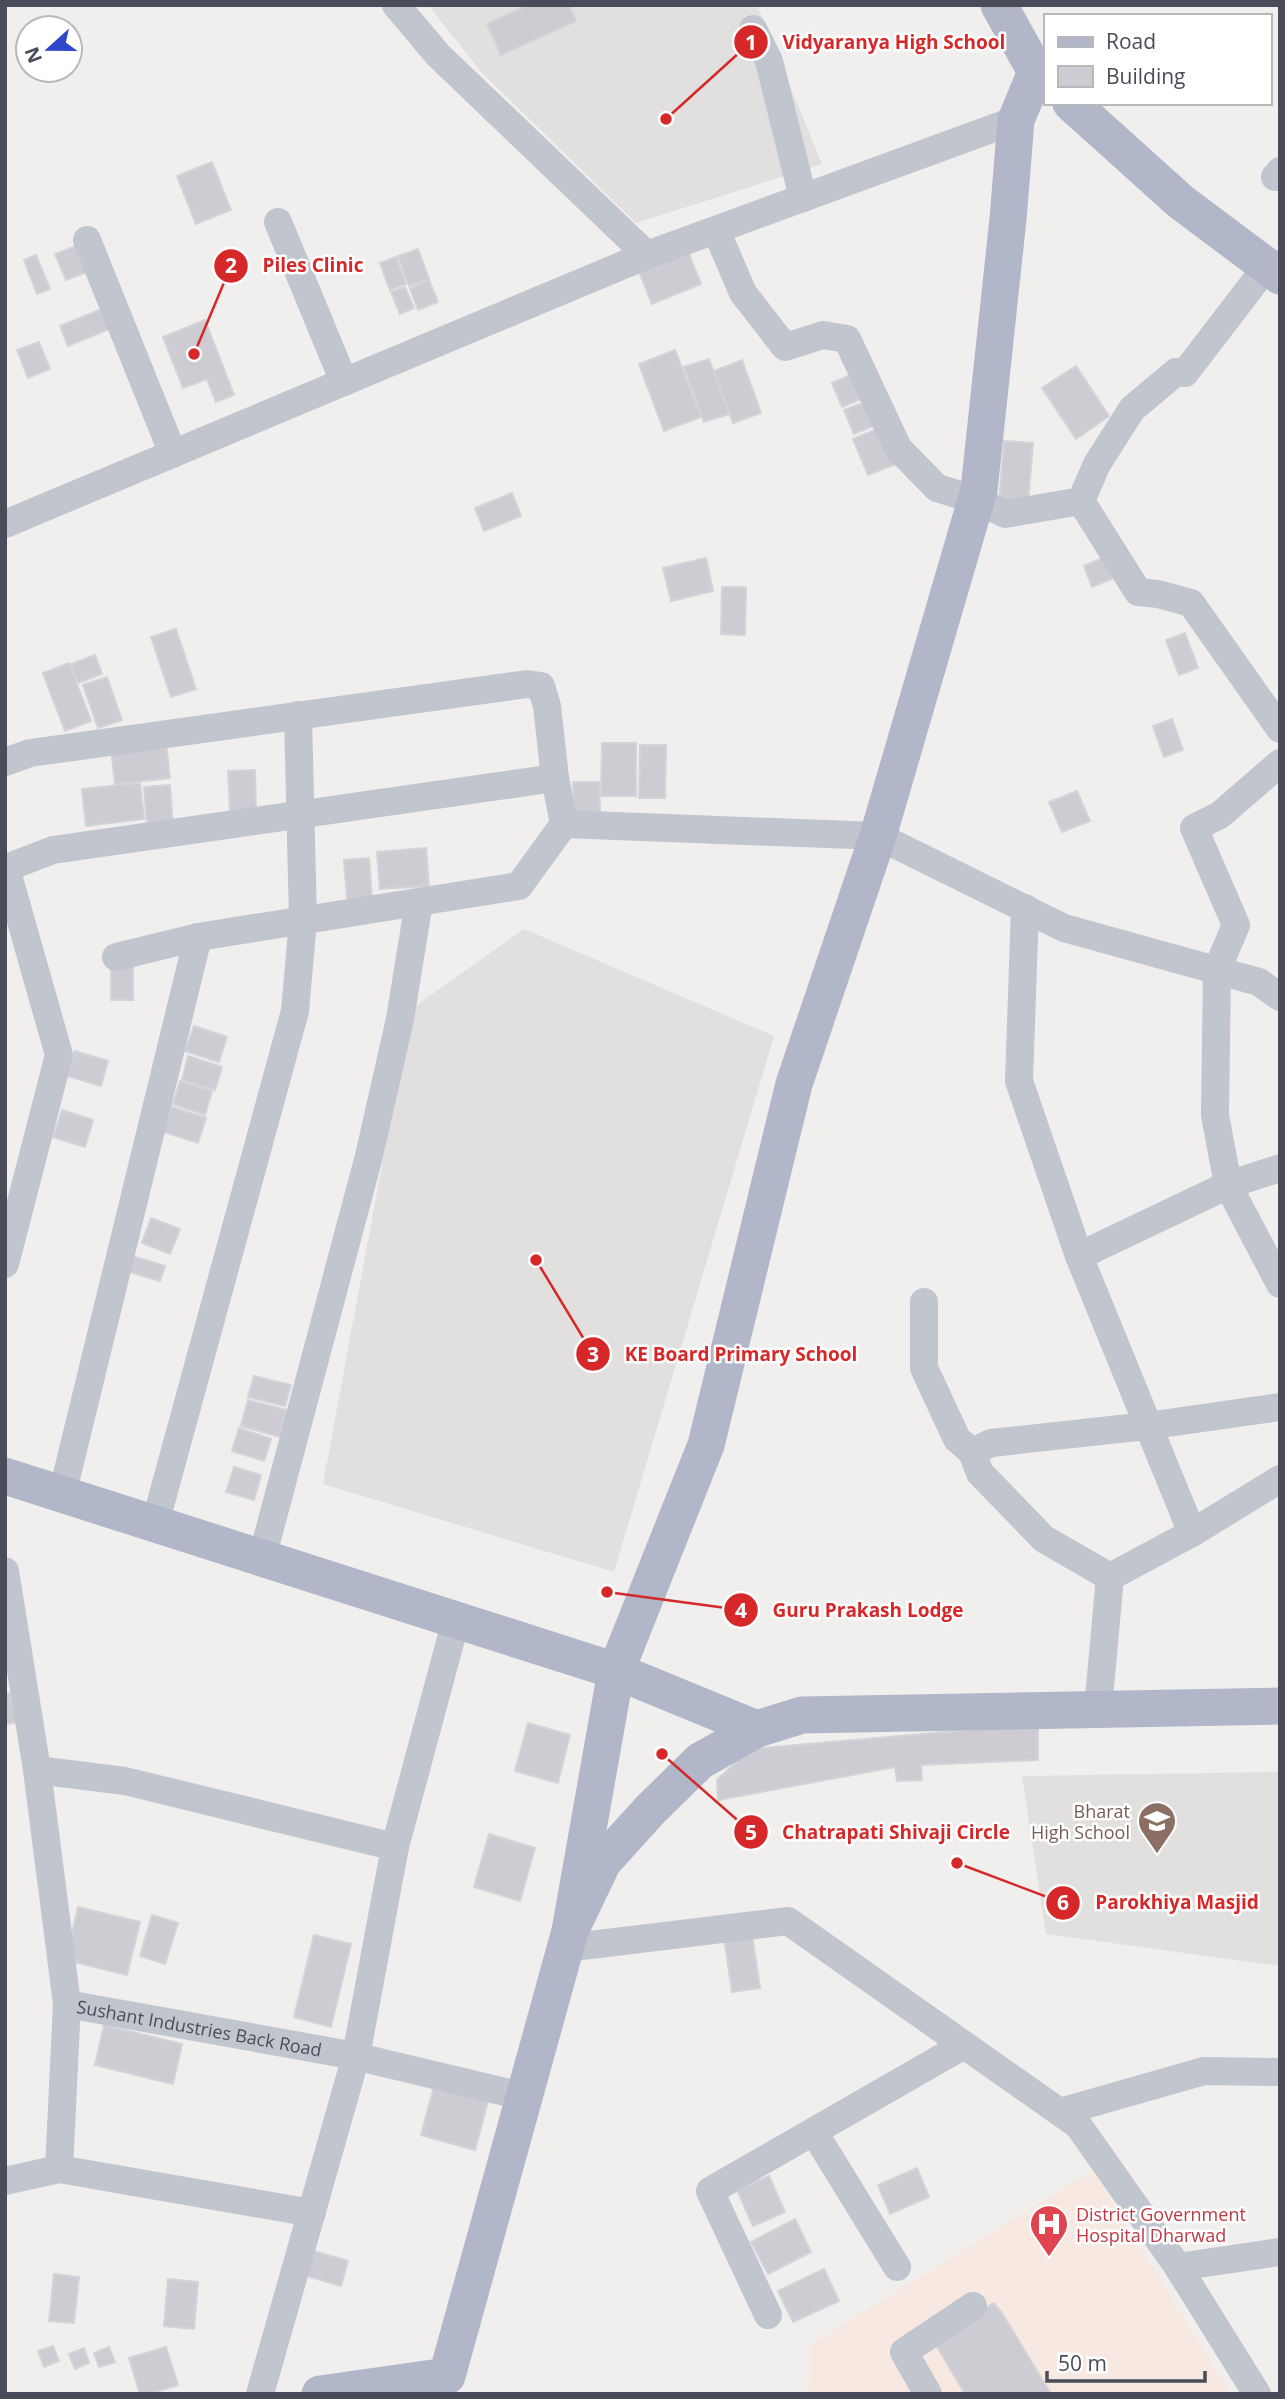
<svg xmlns="http://www.w3.org/2000/svg" width="1285" height="2399" font-family="'Open Sans',sans-serif">
<rect width="100%" height="100%" fill="#f0efee"/>
<g fill="#e1e0df">
<path d="M428 5H757L822 164 636 223 483 74Z"/>
<path d="M524 929 774 1036 614 1572 323 1484 411 1009Z"/>
<path d="M1280 1772V1966L1046 1934 1022 1776Z"/>
</g>
<path fill="#f7e9e1" d="M1093 2170 1231 2394H808L810 2345Z"/>
<g fill="#cdccd2" stroke="#d3d3d9" stroke-width="2">
<path d="M528 5H569L576 21 501 55 487 24Z"/>
<path d="M212 162 231 210 196 224 177 176Z"/>
<path d="M84 243 95 269 66 280 55 254Z"/>
<path d="M418 249 429 279 409 286 398 256Z"/>
<path d="M687 249 701 284 652 304 638 269Z"/>
<path d="M36 255 50 289 37 294 24 260Z"/>
<path d="M396 257 406 284 390 290 380 263Z"/>
<path d="M429 280 438 302 418 310 410 288Z"/>
<path d="M405 287 414 308 400 314 391 292Z"/>
<path d="M104 308 112 328 68 346 60 326Z"/>
<path d="M205 320 234 395 216 402 207 379 183 388 163 337Z"/>
<path d="M39 342 50 369 28 378 17 350Z"/>
<path d="M675 350 701 417 664 431 639 364Z"/>
<path d="M709 359 729 414 704 422 684 367Z"/>
<path d="M742 360 761 413 733 423 714 371Z"/>
<path d="M1076 366 1109 416 1076 439 1042 388Z"/>
<path d="M857 372 868 396 842 407 832 383Z"/>
<path d="M873 399 883 422 854 434 844 410Z"/>
<path d="M889 424 904 461 868 475 853 439Z"/>
<path d="M1004 441 1033 443 1028 504 999 502Z"/>
<path d="M512 493 521 516 484 531 475 508Z"/>
<path d="M1114 553 1123 574 1092 587 1084 566Z"/>
<path d="M706 558 713 591 671 601 663 568Z"/>
<path d="M722 587H746L745 635 721 634Z"/>
<path d="M176 629 196 689 171 697 151 637Z"/>
<path d="M1185 633 1198 668 1179 675 1166 640Z"/>
<path d="M95 655 102 674 78 683 71 664Z"/>
<path d="M69 663 91 721 65 731 43 673Z"/>
<path d="M107 677 122 720 98 728 83 685Z"/>
<path d="M1172 719 1183 750 1164 757 1153 726Z"/>
<path d="M166 743 170 778 115 784 111 749Z"/>
<path d="M602 743H636V796H601Z"/>
<path d="M640 745H666L665 798H639Z"/>
<path d="M255 770 256 810 230 811 228 771Z"/>
<path d="M573 782H599L600 812H574Z"/>
<path d="M140 783 144 819 86 826 82 789Z"/>
<path d="M170 785 173 826 147 828 144 787Z"/>
<path d="M1077 791 1090 821 1062 832 1049 802Z"/>
<path d="M426 848 429 886 380 889 377 852Z"/>
<path d="M369 858 372 898 347 900 344 860Z"/>
<rect x="111" y="965" width="22" height="35"/>
<path d="M194 1026 227 1037 219 1062 185 1051Z"/>
<path d="M75 1051 108 1061 101 1086 68 1076Z"/>
<path d="M188 1056 222 1067 215 1090 182 1080Z"/>
<path d="M180 1081 212 1091 205 1115 173 1104Z"/>
<path d="M172 1107 206 1118 198 1143 164 1132Z"/>
<path d="M62 1110 93 1120 85 1147 53 1137Z"/>
<path d="M151 1218 180 1229 170 1254 142 1243Z"/>
<path d="M132 1256 165 1266 160 1281 127 1271Z"/>
<path d="M254 1376 291 1385 285 1406 248 1397Z"/>
<path d="M248 1400 286 1410 280 1437 241 1426Z"/>
<path d="M239 1428 271 1439 264 1461 232 1451Z"/>
<path d="M234 1467 261 1475 254 1500 226 1492Z"/>
<path d="M10 1693 18 1722 5 1724V1694Z"/>
<path d="M528 1723 570 1735 558 1783 515 1771Z"/>
<path d="M1038 1724V1760L921 1765 922 1780 897 1781 895 1767 718 1800 717 1780 750 1749Z"/>
<path d="M489 1834 535 1848 520 1901 474 1887Z"/>
<path d="M78 1907 140 1922 127 1975 66 1960Z"/>
<path d="M152 1915 178 1923 165 1964 140 1956Z"/>
<path d="M752 1934 760 1988 732 1992 724 1937Z"/>
<path d="M314 1935 351 1944 331 2027 294 2017Z"/>
<path d="M104 2025 182 2044 173 2084 95 2065Z"/>
<path d="M436 2079 490 2094 475 2150 421 2135Z"/>
<path d="M917 2168 929 2197 890 2214 878 2185Z"/>
<path d="M769 2176 785 2212 753 2226 737 2190Z"/>
<path d="M795 2219 811 2252 768 2274 751 2242Z"/>
<path d="M304 2248 348 2261 341 2286 297 2273Z"/>
<path d="M824 2269 839 2301 793 2322 778 2291Z"/>
<path d="M54 2274 79 2277 74 2323 49 2321Z"/>
<path d="M168 2279 198 2282 194 2329 164 2326Z"/>
<path d="M994 2303 1002 2313 1051 2394H965L933 2340Z"/>
<path d="M53 2346 59 2361 44 2367 38 2351Z"/>
<path d="M109 2347 115 2362 99 2367 94 2353Z"/>
<path d="M166 2347 178 2385 148 2394H140L129 2358Z"/>
<path d="M84 2348 89 2363 75 2369 69 2354Z"/>
</g>
<g fill="none" stroke-linecap="round" stroke-linejoin="round">
<g stroke="#c1c5ce" stroke-width="28">
<path d="M396 5 438 55 647 255"/>
<path d="M753 29 769 61 803 198"/>
<path d="M1275 177 1280 171"/>
<path d="M278 222 344 382"/>
<path d="M716 230 743 293 785 347 823 335 847 339 898 448 937 488 976 500 1005 514 1081 501 1097 464 1132 409 1176 372 1185 373 1267 266"/>
<path d="M87 240 173 454"/>
<path d="M1081 501 1138 592 1158 594 1191 603 1280 729"/>
<path d="M5 524 647 255 1016 120"/>
<path d="M5 762 30 753 527 684 541 686 547 706 555 778 564 824 519 886 198 937 116 957"/>
<path d="M1280 763 1220 815 1194 828 1236 925 1217 970 1215 1115 1228 1185 1280 1284"/>
<path d="M564 824 878 836 1064 928 1259 982 1280 997"/>
<path d="M1025 908 1019 1081 1079 1256"/>
<path d="M5 1264 59 1055 6 868 53 850 555 778"/>
<path d="M924 1302V1368L957 1439 972 1452 980 1473 1044 1539 1110 1577"/>
<path d="M972 1452 991 1443 1147 1426 1280 1407"/>
<path d="M62 1495 198 937"/>
<path d="M155 1524 295 1011 303 920 298 715"/>
<path d="M1192 1533 1079 1256 1228 1185 1280 1168"/>
<path d="M262 1558 369 1156 400 1019 419 902"/>
<path id="s1" d="M5 1571 37 1770 67 2004 350 2055 526 2097"/>
<path d="M1110 1577 1192 1533 1280 1479"/>
<path d="M1098 1709 1110 1577"/>
<path d="M37 1770 125 1781 395 1847"/>
<path d="M566 1948 788 1921 1078 2125 1178 2267 1257 2394"/>
<path d="M1060 2112 1204 2071 1280 2072"/>
<path d="M814 2132 897 2267"/>
<path d="M59 2169 312 2213"/>
<path d="M5 2181 59 2169 67 2004"/>
<path d="M1178 2267 1280 2252"/>
<path d="M768 2315 710 2191 964 2045"/>
<path d="M260 2394 356 2056 395 1847 456 1620"/>
<path d="M928 2394 904 2352 973 2306"/>
</g>
<g stroke="#b1b7c9" stroke-width="37">
<path d="M999 5 1036 72 1045 80"/>
<path d="M1071 103 1181 202 1280 276"/>
<path d="M5 1476 616 1671 757 1729"/>
<path d="M570 1931 616 1671 706 1445 794 1084 878 836 979 490 1008 219 1016 120 1036 72"/>
<path d="M320 2394 447 2376 570 1931 603 1862 650 1810 700 1761 757 1729 802 1715 1280 1706"/>
</g>
</g>
<defs>
<symbol id="school-pin" viewBox="-11 -11 22 30"><path d="M0 17L-7.5 6A9.5 9.5 0 1 1 7.5 6Z" fill="#8d6e63" stroke="#fff"/><path d="M0-5L7-2L0 1L-7-2ZM-4 1L0 2.5L4 1V4Q0 6-4 4Z" fill="#fff"/></symbol>
<symbol id="hospital-pin" viewBox="-11 -11 22 30"><path d="M0 17L-7.5 6A9.5 9.5 0 1 1 7.5 6Z" fill="#e0444e" stroke="#fff"/><path d="M-5-5h3v3.5h4V-5h3V5h-3V1.5h-4V5h-3Z" fill="#fff"/></symbol>
</defs>
<g fill-rule="evenodd">
<use href="#school-pin" x="1135" y="1799" width="44" height="60"/>
<use href="#hospital-pin" x="1027" y="2202" width="44" height="60"/>
</g>
<g text-anchor="middle" dominant-baseline="central" stroke-width="5" stroke-linejoin="round" paint-order="stroke">
<g font-size="18" fill="#785e54" stroke="#fff" text-anchor="end">
<text x="1130" y="1811">Bharat<tspan x="1130" dy="21">High School</tspan></text>
</g>
<g font-size="18" fill="#494d59" stroke="#fff">
<text stroke="none"><textPath href="#s1" startOffset="572">Sushant Industries Back Road</textPath></text>
</g>
<g font-size="18" fill="#be3a42" stroke="#fff" text-anchor="start">
<text x="1076" y="2214">District Government<tspan x="1076" dy="21">Hospital Dharwad</tspan></text>
</g>
</g>
<path fill="none" stroke="#d62828" stroke-width="2.5" d="M666 119L751 42M194 354L231 266M536 1260L593 1354M607 1592L741 1610M662 1754L751 1832M957 1863L1063 1903"/>
<g fill="#d62828" stroke="#fff" stroke-width="2.5">
<circle cx="666" cy="119" r="7"/>
<circle cx="194" cy="354" r="7"/>
<circle cx="536" cy="1260" r="7"/>
<circle cx="607" cy="1592" r="7"/>
<circle cx="662" cy="1754" r="7"/>
<circle cx="957" cy="1863" r="7"/>
<circle cx="751" cy="42" r="18"/>
<circle cx="231" cy="266" r="18"/>
<circle cx="593" cy="1354" r="18"/>
<circle cx="741" cy="1610" r="18"/>
<circle cx="751" cy="1832" r="18"/>
<circle cx="1063" cy="1903" r="18"/>
</g>
<g font-size="21" text-anchor="middle" font-weight="bold" fill="#fff">
<text x="751" y="50">1</text>
<text x="231" y="273">2</text>
<text x="593" y="1362">3</text>
<text x="741" y="1618">4</text>
<text x="751" y="1840">5</text>
<text x="1063" y="1910">6</text>
</g>
<g font-size="19" text-anchor="middle" font-weight="bold" fill="#d62828" stroke="#fff" stroke-width="5" stroke-linejoin="round" paint-order="stroke">
<text x="894" y="49">Vidyaranya High School</text>
<text x="313" y="272">Piles Clinic</text>
<text x="741" y="1361">KE Board Primary School</text>
<text x="868" y="1617">Guru Prakash Lodge</text>
<text x="896" y="1839">Chatrapati Shivaji Circle</text>
<text x="1177" y="1909">Parokhiya Masjid</text>
</g>
<rect width="1285" height="2399" fill="none" stroke="#494d59" stroke-width="14"/>
<rect x="1044" y="14" width="228" height="91" fill="#ffffff" stroke="#b6b8bd" stroke-width="2"/>
<rect x="1058" y="37" width="35" height="10" fill="#b1b7c9" stroke="#b6b8bd" stroke-width="2"/>
<text x="1106" y="49" font-size="21" fill="#494d59">Road</text>
<rect x="1058" y="66" width="35" height="21" fill="#cdccd2" stroke="#b6b8bd" stroke-width="2"/>
<text x="1106" y="84" font-size="21" fill="#494d59">Building</text>
<g transform="translate(49 49) rotate(249)"><circle r="33" fill="#ffffff" stroke="#b6b8bd" stroke-width="2"/>
<path d="M0-5L12 26L0 18L-12 26Z" fill="#2f48c9"/>
<text y="-10" font-size="19" font-weight="bold" text-anchor="middle" fill="#494d59">N</text>
</g>
<path d="M1047 2371v10h158v-10" fill="none" stroke="#494d59" stroke-width="3.5"/>
<text x="1058" y="2371" font-size="21" fill="#494d59" stroke="#ffffff" stroke-width="5" paint-order="stroke">50 m</text>
</svg>
